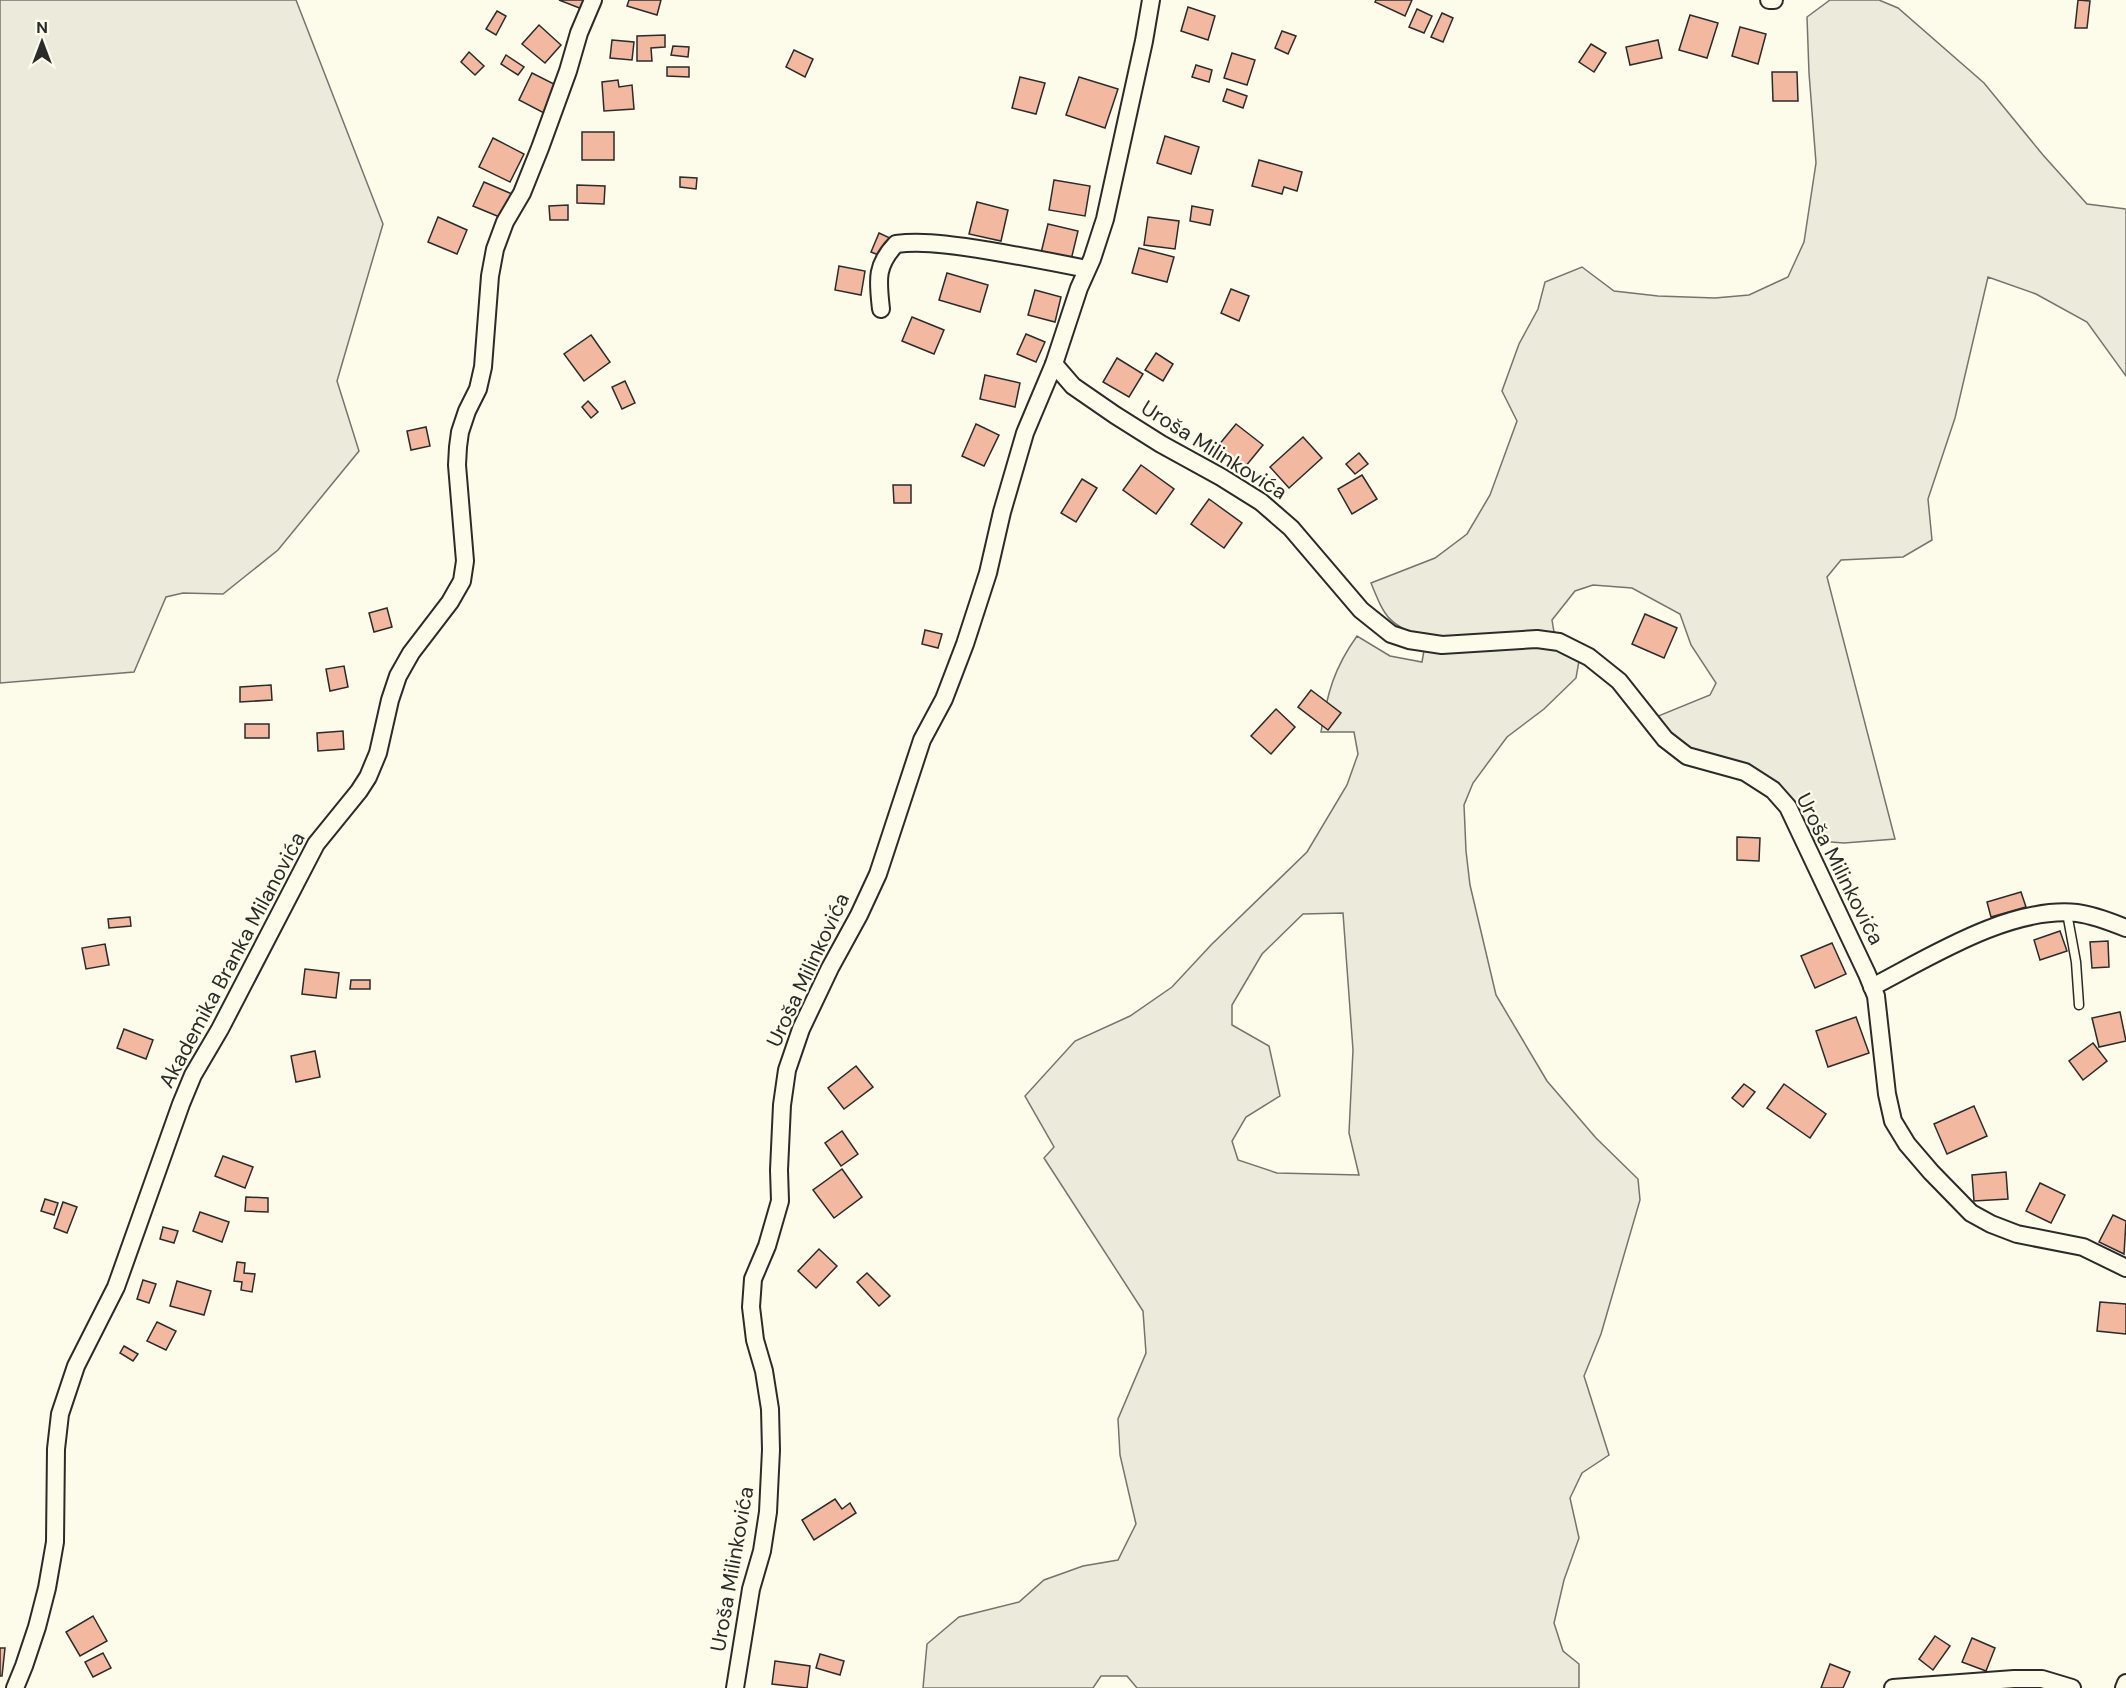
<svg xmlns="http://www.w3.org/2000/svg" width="2126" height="1688" font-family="'DM Sans',sans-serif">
<rect width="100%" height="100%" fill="#fdfbea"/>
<g fill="#ecebdb" stroke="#74746e" stroke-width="1.5" fill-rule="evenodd">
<path d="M0 0H296L383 224 337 381 359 451 278 550 223 594 183 593 166 597 134 672 0 683Z"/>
<path d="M1830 0H1879L1898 8 1984 83 2043 155 2087 204 2126 209V376L2087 322 2036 294 1988 277 1955 418 1928 499 1932 540 1903 557 1841 560 1827 577 1895 839 1844 843 1805 840 1771 793 1740 773 1675 758 1658 740 1646 721 1710 695 1716 683 1691 645 1680 614 1632 588 1593 585 1575 591 1552 620 1554 632 1582 644 1576 678 1544 709 1507 737 1473 783 1464 805 1466 851 1470 885 1496 995 1547 1081 1596 1138 1638 1179 1640 1200 1601 1334 1584 1376 1609 1455 1582 1473 1570 1498 1579 1538 1564 1580 1554 1623 1563 1651 1579 1664V1688H1137L1127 1676H1101L1093 1688H923L927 1644 959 1617 1019 1602 1044 1580 1083 1566 1118 1560 1136 1524 1120 1455 1118 1419 1146 1353 1143 1311 1044 1158 1054 1147 1025 1096 1075 1041 1130 1016 1172 987 1211 945 1307 852 1347 785 1358 754 1354 732H1321C1327 694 1334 668 1357 636L1390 656 1422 662 1426 639C1388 623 1386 620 1371 583L1435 558 1467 534 1490 495 1517 421 1502 391 1519 344 1538 309 1545 282 1582 267 1614 291 1658 296 1715 298 1749 295 1788 277 1804 242 1816 163 1809 73 1807 17ZM1343 913 1353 1050 1349 1133 1359 1175 1277 1173 1238 1160 1232 1141 1246 1117 1280 1096 1269 1046 1232 1025V1005L1262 954 1303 914Z"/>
</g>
<g fill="#f2b8a0" stroke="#2b2b2b" stroke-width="1.5">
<path d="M559 0H586L582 9Z"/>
<path d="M629 0H661L657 15 627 6Z"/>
<path d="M1376 0H1412L1405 16 1375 2Z"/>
<path d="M2078 0 2090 1 2087 28H2075Z"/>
<path d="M1188 7 1215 16 1208 40 1181 31Z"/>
<path d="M1417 9 1432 16 1424 33 1409 27Z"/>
<path d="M497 11 506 16 496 35 486 29Z"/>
<path d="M1442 13 1453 18 1443 42 1431 37Z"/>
<path d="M1690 15 1718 23 1707 58 1679 50Z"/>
<path d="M539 25 561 45 545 63 522 44Z"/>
<path d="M1740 27 1766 34 1758 64 1732 56Z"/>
<path d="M1282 31 1296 36 1288 54 1275 48Z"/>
<path d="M665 35V47L651 48 652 61H637V36Z"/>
<path d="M612 40 634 42 632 60 610 58Z"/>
<path d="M1658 40 1662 58 1630 65 1626 47Z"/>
<path d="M1591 44 1606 53 1594 72 1579 62Z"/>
<path d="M673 46 689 47 688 57 671 55Z"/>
<path d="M794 50 813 59 805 77 786 67Z"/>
<path d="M469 52 484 66 475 75 461 62Z"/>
<path d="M1232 53 1255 60 1247 85 1224 78Z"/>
<path d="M506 55 524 67 518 75 501 64Z"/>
<path d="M1196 65 1212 70 1209 82 1192 77Z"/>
<path d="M667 67H689V77L667 76Z"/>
<path d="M1772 72H1797L1798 101H1773Z"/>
<path d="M532 73 558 86 544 113 519 100Z"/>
<path d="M1020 77 1045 83 1036 114 1012 108Z"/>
<path d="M1079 77 1118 89 1105 128 1066 115Z"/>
<path d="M618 80 619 87 632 85 634 109 604 111 602 82Z"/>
<path d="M1227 89 1247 96 1243 108 1223 101Z"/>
<rect x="582" y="132" width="32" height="28"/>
<path d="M1165 136 1199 147 1191 174 1157 163Z"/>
<path d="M493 138 524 154 510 182 479 167Z"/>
<path d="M1259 160 1302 172 1297 191 1284 187 1282 194 1252 186Z"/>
<path d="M680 177 697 178 696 189 680 187Z"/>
<path d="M1054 180 1090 186 1085 216 1049 210Z"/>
<path d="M484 182 512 194 502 218 473 206Z"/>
<path d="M577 185 605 186 604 204 577 203Z"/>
<path d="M977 202 1008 210 1001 241 969 234Z"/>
<path d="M568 205V220H550L549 206Z"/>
<path d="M1192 206 1213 210 1210 225 1190 221Z"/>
<path d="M438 217 467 230 457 254 428 242Z"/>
<path d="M1148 217 1179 221 1175 249 1144 245Z"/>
<path d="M1048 224 1078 231 1071 260 1041 253Z"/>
<path d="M879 233 890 238 881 256 871 252Z"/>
<path d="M1139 248 1174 257 1167 282 1132 273Z"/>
<path d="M839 266 865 271 861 295 835 290Z"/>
<path d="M947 273 988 285 980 312 939 300Z"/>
<path d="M1231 289 1249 296 1239 321 1221 313Z"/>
<path d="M1035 290 1061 297 1055 322 1028 315Z"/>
<path d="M912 317 944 330 934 354 902 341Z"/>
<path d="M1026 334 1045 342 1036 362 1017 354Z"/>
<path d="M591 335 610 362 584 381 564 354Z"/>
<path d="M1156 353 1173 364 1163 381 1145 370Z"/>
<path d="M1117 358 1143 374 1129 397 1103 382Z"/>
<path d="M985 375 1020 383 1015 407 980 399Z"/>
<path d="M625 381 635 403 622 409 612 387Z"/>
<path d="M588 401 598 412 591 418 582 407Z"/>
<path d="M976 424 999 435 984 466 962 456Z"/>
<path d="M1236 424 1263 445 1245 467 1218 446Z"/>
<path d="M426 427 430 446 411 450 407 431Z"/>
<path d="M1303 437 1322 458 1289 488 1270 467Z"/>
<path d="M1359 453 1368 464 1355 474 1346 464Z"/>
<path d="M1141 465 1174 489 1156 514 1123 490Z"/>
<path d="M1362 475 1377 499 1352 514 1338 489Z"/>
<path d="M1082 479 1097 488 1076 522 1061 513Z"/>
<path d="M893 485H911V503H894Z"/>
<path d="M1209 499 1242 523 1224 548 1191 524Z"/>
<path d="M387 608 392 627 374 632 369 613Z"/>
<path d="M1645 614 1677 628 1664 658 1632 644Z"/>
<path d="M925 630 942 634 938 648 922 644Z"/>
<path d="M344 666 348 687 330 691 326 669Z"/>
<path d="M271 685 272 700 240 702V687Z"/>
<path d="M1311 690 1341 713 1328 730 1298 707Z"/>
<path d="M1276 709 1295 727 1271 754 1251 736Z"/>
<rect x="245" y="724" width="24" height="14"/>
<path d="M343 731 344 749 318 751 317 733Z"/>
<path d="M1737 837 1760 838 1759 861 1737 860Z"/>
<path d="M2021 892 2026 907 1991 917 1987 902Z"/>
<path d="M130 917 131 926 109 928 108 919Z"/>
<path d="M2060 931 2067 951 2040 960 2034 940Z"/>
<path d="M2108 941 2109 967 2092 968 2090 942Z"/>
<path d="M1832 943 1846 974 1815 988 1801 956Z"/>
<path d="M105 944 109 965 86 969 82 948Z"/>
<path d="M305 969 339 973 336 998 302 994Z"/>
<path d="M351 980H370V989H350Z"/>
<path d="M2120 1012 2126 1041 2099 1047 2092 1018Z"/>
<path d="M1856 1017 1869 1053 1828 1067 1816 1031Z"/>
<path d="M124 1029 153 1040 146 1059 117 1048Z"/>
<path d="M2093 1043 2107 1061 2083 1080 2069 1061Z"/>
<path d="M315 1051 320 1077 296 1082 291 1056Z"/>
<path d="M856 1066 873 1087 844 1109 828 1088Z"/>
<path d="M1744 1084 1755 1092 1743 1107 1732 1098Z"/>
<path d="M1784 1084 1826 1114 1810 1138 1767 1108Z"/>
<path d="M1974 1106 1987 1136 1947 1154 1934 1124Z"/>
<path d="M842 1131 858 1154 841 1166 825 1143Z"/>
<path d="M223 1156 253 1167 245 1188 215 1176Z"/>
<path d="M842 1169 862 1197 834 1218 813 1190Z"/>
<path d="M2006 1172 2008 1199 1974 1201 1972 1175Z"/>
<path d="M2040 1183 2065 1195 2051 1223 2026 1211Z"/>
<path d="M246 1197 268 1198V1212L245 1211Z"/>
<path d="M45 1199 58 1203 54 1215 41 1211Z"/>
<path d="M63 1202 77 1207 67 1233 54 1228Z"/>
<path d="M200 1212 229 1222 222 1242 193 1231Z"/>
<path d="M2113 1215 2126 1221 2124 1254 2099 1242Z"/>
<path d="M163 1227 178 1231 174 1243 160 1239Z"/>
<path d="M819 1249 837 1266 816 1288 798 1271Z"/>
<path d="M237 1262 245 1263 244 1273 255 1274 252 1292 241 1290 242 1282 234 1281Z"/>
<path d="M867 1273 890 1296 879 1306 857 1282Z"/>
<path d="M143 1280 156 1284 149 1303 137 1299Z"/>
<path d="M177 1281 211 1291 204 1315 170 1306Z"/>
<path d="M2100 1302 2126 1304V1334L2097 1331Z"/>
<path d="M157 1322 176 1331 166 1350 147 1341Z"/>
<path d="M124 1346 138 1354 133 1361 120 1353Z"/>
<path d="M835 1499 842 1509 850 1503 856 1513 814 1540 802 1520Z"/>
<path d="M93 1616 107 1641 80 1656 66 1632Z"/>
<path d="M1935 1636 1950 1646 1933 1670 1919 1659Z"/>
<path d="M1972 1638 1995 1648 1986 1671 1962 1662Z"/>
<path d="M0 1648H5L2 1676H0Z"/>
<path d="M103 1653 111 1668 93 1677 85 1662Z"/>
<path d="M820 1654 844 1661 840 1675 816 1668Z"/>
<path d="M775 1661 810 1666 807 1688 772 1684Z"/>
<path d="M1830 1664 1850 1672 1843 1688H1821Z"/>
</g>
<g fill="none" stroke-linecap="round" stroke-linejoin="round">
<defs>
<path id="lane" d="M2067 913 2076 962 2079 1005"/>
<g id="street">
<path d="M1769 0H1774"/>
<path d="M881 309C878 281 875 266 896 244 919 241 942 244 965 247 1006 253 1047 261 1087 269"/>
<path d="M1054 364 1073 386 1115 415 1161 444 1221 477 1261 502 1291 528 1361 610 1391 634 1409 640 1442 645 1537 639 1559 642 1589 657 1619 681 1665 739 1687 756 1745 772 1773 790 1788 807 1867 974 1876 996 1887 1094 1893 1121 1907 1144 1931 1172 1971 1213 1991 1224 2017 1234 2083 1247 2126 1268"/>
<path d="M1872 987C1930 957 2010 906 2077 913 2093 915 2111 922 2126 928"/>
<path d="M15 1688 24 1666 37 1627 47 1588 55 1542 56 1449 60 1414 76 1366 116 1287 181 1104 193 1075 220 1029 316 844 359 791 368 777 378 753 390 700 398 676 411 653 450 602 462 581 465 561 457 465 458 447 460 432 467 411 478 389 483 367 490 276 495 249 505 222 522 193 540 148 568 71 579 33 593 0"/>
<path d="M735 1688 751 1589 762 1551 768 1512 771 1450 770 1409 764 1371 755 1340 751 1307 753 1279 767 1246 780 1201 779 1170 782 1105 787 1070 801 1029 830 968 859 915 878 874 922 740 944 699 965 644 988 573 1002 512 1025 433 1054 364 1079 288 1092 259 1105 219 1144 41 1151 0"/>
<path d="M1893 1688 2014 1679H2042L2072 1688"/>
<path d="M2124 1688 2126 1683"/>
</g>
</defs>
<use href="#lane" stroke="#2b2b2b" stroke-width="11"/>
<use href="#street" stroke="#2b2b2b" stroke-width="20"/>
<use href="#lane" stroke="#fdfbea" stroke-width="8"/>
<use href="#street" stroke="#fdfbea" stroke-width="16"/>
</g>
<g text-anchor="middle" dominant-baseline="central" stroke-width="4.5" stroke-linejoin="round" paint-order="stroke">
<g font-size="21" fill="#2b2b2b" stroke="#fdfbea">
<text transform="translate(1214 450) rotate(32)">Uroša Milinkovića</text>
<text transform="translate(1840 869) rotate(63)">Uroša Milinkovića</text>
<text transform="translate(232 960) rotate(-62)">Akademika Branka Milanovića</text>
<text transform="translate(808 970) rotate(-65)">Uroša Milinkovića</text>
<text transform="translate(732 1569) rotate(-80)">Uroša Milinkovića</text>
</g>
</g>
<g transform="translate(42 42)" stroke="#fdfbea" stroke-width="4.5" paint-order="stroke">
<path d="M0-4.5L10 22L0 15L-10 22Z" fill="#2b2b2b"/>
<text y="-9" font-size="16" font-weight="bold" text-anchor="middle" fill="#2b2b2b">N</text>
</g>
</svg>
